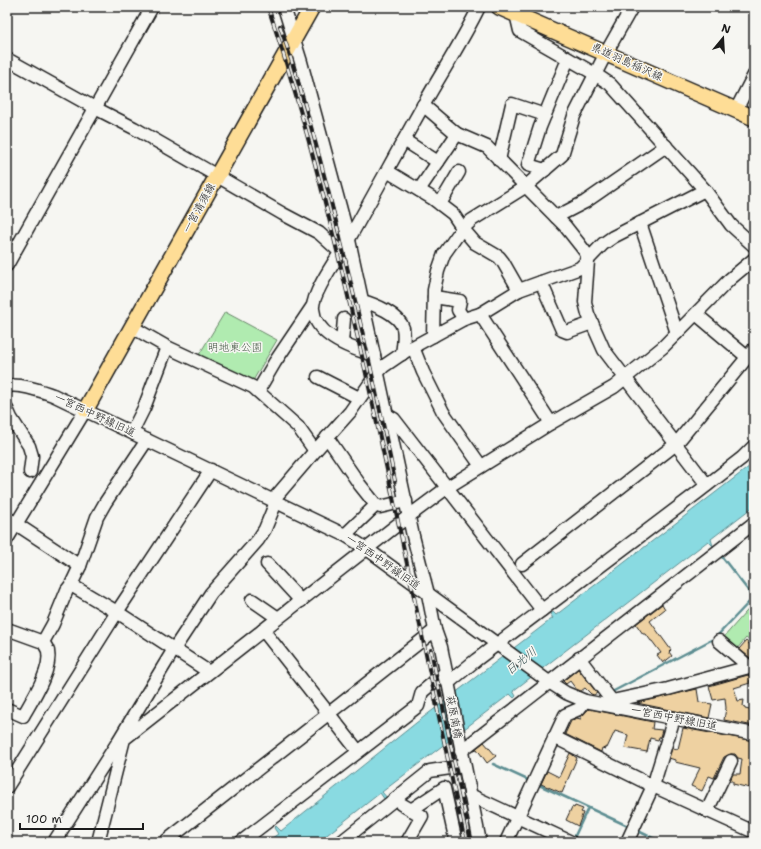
<svg xmlns="http://www.w3.org/2000/svg" width="761" height="849" font-family="'Shantell Sans','Klee One',sans-serif">
<rect width="100%" height="100%" fill="#f6f6f2"/>
<filter id="ink" filterUnits="userSpaceOnUse"><feTurbulence type="fractalNoise" baseFrequency=".025" numOctaves="2"/><feDisplacementMap in="SourceGraphic" scale="8" xChannelSelector="R" yChannelSelector="G"/><feConvolveMatrix kernelMatrix="1 2 1 2 8 2 1 2 1" color-interpolation-filters="sRGB"/></filter>
<g filter="url(#ink)">
<g fill="#b0ebb0" stroke="#668466">
<path d="M225 312 277 340 251 384 197 358Z"/>
<path d="M753 604H754V644L746 638 736 650 723 638Z"/>
</g>
<path fill="#89dae1" stroke="#5d8e92" d="M754 463V506L711 539 713 546 708 541 513 691 516 696 514 698 510 694 382 792 388 799 385 800 380 793 318 842H266L278 834 274 828 276 826 281 831 416 723 553 618 550 614 553 612 556 615Z"/>
<g fill="none" stroke-linecap="round" stroke-linejoin="round">
<g stroke="#5d8e92" stroke-width="2.5">
<path d="M722 557 754 598"/>
<path d="M610 693 715 638 754 597"/>
<path d="M493 764 530 781"/>
<path d="M537 784 630 827"/>
<path d="M636 830 661 842"/>
<path d="M573 840 588 808"/>
</g>
</g>
<g fill="#eed1a1" stroke="#1c1c1c">
<path d="M662 604 665 609 650 621 671 650 669 652 672 656 663 663 657 655 661 653 652 641H651L646 634H643L636 624Z"/>
<path d="M746 641 754 648V661L739 649Z"/>
<path d="M578 669 597 693 594 695 591 694 585 688 581 691 576 689 570 681 566 684 563 681Z"/>
<path d="M748 675 751 677 752 680 749 681 750 683 734 688 738 701 744 700 743 706 745 707V709L754 711V726L724 720 726 708 725 698 713 700 709 686Z"/>
<path d="M697 689 699 702 712 704 709 718 637 703Z"/>
<path d="M589 709 653 722 652 729 662 730 660 737H659L658 740 650 738 647 752 625 748 628 735 615 731 607 748 605 747V749L602 748 601 752 565 734 571 721 576 718 581 719V716Z"/>
<path d="M683 728 754 741V789L733 784V781H730L733 774H740L742 759 738 758 735 754H731L724 757 714 778 709 776 702 791 691 786 700 768 675 762V760L669 758 672 748 678 749Z"/>
<path d="M484 742 496 756 487 763 477 749 474 750Z"/>
<path d="M570 753 577 758 562 793 541 784 547 771 559 777Z"/>
<path d="M575 806 583 809 581 812 583 813 578 826 566 820 572 807 574 808Z"/>
</g>
<g fill="none" stroke-linecap="round" stroke-linejoin="round">
<defs>
<g id="minor">
<path d="M284 7 301 62 349 240 413 536 428 594 435 630 441 647 480 842"/>
<path d="M516 14 520 31 595 74 610 84 705 190 731 225 754 246"/>
<path d="M7 59 95 108 134 128 283 214 319 233 340 252"/>
<path d="M423 105 457 134 487 147 565 226 580 245 586 253 588 261 585 302 588 314 604 350 707 485"/>
<path d="M736 110 754 75"/>
<path d="M404 140 438 162"/>
<path d="M499 160 512 104 545 115"/>
<path d="M545 170 528 165 540 127 568 59"/>
<path d="M387 171 432 198 453 214 463 229 475 243 499 257 503 262 519 290"/>
<path d="M419 190 457 134"/>
<path d="M440 204 459 172"/>
<path d="M556 217 585 202 666 146"/>
<path d="M640 223 677 333"/>
<path d="M7 265 152 7"/>
<path d="M541 282 562 330 567 332 592 323"/>
<path d="M434 297 460 301 458 310 464 319"/>
<path d="M362 301C374 304 399 314 403 328 405 337 403 346 402 354"/>
<path d="M480 314 551 423"/>
<path d="M696 314 747 357"/>
<path d="M132 327 167 347 253 387 298 427 315 451"/>
<path d="M433 336 434 290 438 271 444 254 461 230 472 220 525 187 562 155 574 116 606 53 632 7"/>
<path d="M342 342 344 319"/>
<path d="M413 347 423 372 443 412 481 466"/>
<path d="M374 355C352 349 315 336 313 309 311 293 342 251 350 237 375 193 399 148 424 104 442 72 463 40 479 7"/>
<path d="M318 377 359 398"/>
<path d="M7 386C23 384 38 390 53 395L345 535 367 549 549 682 566 693 585 701 754 734"/>
<path d="M258 391 275 362 312 307"/>
<path d="M7 409 11 418 29 446 32 456 30 472"/>
<path d="M387 415 394 419 542 610"/>
<path d="M132 432 144 408 167 347"/>
<path d="M327 437 360 485 376 505"/>
<path d="M273 500 315 451 350 412 378 372 384 366 409 349 464 319 480 314 519 290 580 268 603 244 613 237 705 190"/>
<path d="M7 518 80 566"/>
<path d="M345 535 376 505 380 507 406 501"/>
<path d="M7 539 86 409"/>
<path d="M267 564 301 601"/>
<path d="M522 564 676 444 754 349"/>
<path d="M71 585 117 612 209 672"/>
<path d="M252 600 278 618"/>
<path d="M7 629 43 642C45 645 47 648 48 651 52 670 32 700 23 716L7 709"/>
<path d="M263 630 358 751"/>
<path d="M719 641 753 670"/>
<path d="M43 642 53 624 67 590 71 585 80 566 97 517 105 503 147 440"/>
<path d="M579 658 612 701V706"/>
<path d="M448 683 476 660 697 493 742 458 754 446"/>
<path d="M612 701 668 689 749 667"/>
<path d="M554 737 653 786 754 832"/>
<path d="M461 751 754 523"/>
<path d="M7 787 117 612 211 470"/>
<path d="M470 795 571 842"/>
<path d="M401 804 422 816 407 842"/>
<path d="M411 810 444 788 456 842"/>
<path d="M707 811 731 761"/>
<path d="M54 842 116 745 174 649 211 593 258 540 265 529 276 502"/>
<path d="M98 842 124 739 397 525 448 487 551 423 614 387 663 347 730 279 754 259"/>
<path d="M165 842 435 630"/>
<path d="M241 842 418 706 422 692 446 672"/>
<path d="M341 842 430 771 464 766"/>
<path d="M506 842 565 715 579 709 585 701"/>
<path d="M627 842 653 786 674 718"/>
</g>
<g id="major">
<path d="M499 7 754 118"/>
<path d="M86 409 312 7"/>
</g>
</defs>
<use href="#minor" stroke="#1c1c1c" stroke-width="15"/>
<use href="#major" stroke="#1c1c1c" stroke-width="18"/>
<use href="#minor" stroke="#f6f6f2" stroke-width="12"/>
<use href="#major" stroke="#fedd96" stroke-width="15"/>
<defs>
<g id="rail">
<path d="M268 7C308 125 337 248 365 369 400 526 432 684 465 842"/>
<path d="M280 26C302 89 319 154 335 218 357 306 377 393 395 481"/>
<path d="M431 650 471 842"/>
</g>
</defs>
<use href="#rail" stroke="#1c1c1c" stroke-width="4"/>
<use href="#rail" stroke="#f6f6f2" stroke-width="2.5" stroke-dasharray="8" stroke-linecap="butt"/>
</g>
</g>
<g text-anchor="middle" dominant-baseline="central" stroke-width="3" stroke-linejoin="round" paint-order="stroke">
<g font-size="11" fill="#1c1c1c" stroke="#f6f6f2">
<text transform="translate(627 62) rotate(24)">県道羽島稲沢線</text>
<text transform="translate(199 208) rotate(-61)">一宮清須線</text>
<text transform="translate(95 415) rotate(25)">一宮西中野線旧道</text>
<text transform="translate(383 562) rotate(35)">一宮西中野線旧道</text>
<text transform="translate(454 717) rotate(79)">萩原南橋</text>
<text transform="translate(674 718) rotate(11)">一宮西中野線旧道</text>
</g>
<g font-size="11" fill="#485a48" stroke="#f6f6f2">
<text x="235" y="347">明地東公園</text>
</g>
<g font-size="12" font-style="italic" fill="#3d5557" stroke="#f6f6f2">
<text transform="translate(521 661) rotate(-39)">日光川</text>
</g>
</g>
<rect width="761" height="849" fill="none" stroke="#f6f6f2" stroke-width="24"/>
<rect x="12" y="12" width="737" height="825" fill="none" stroke="#1c1c1c" stroke-width="1.5" filter="url(#ink)"/>
<g transform="translate(723 38) rotate(18)" stroke="#f6f6f2" stroke-width="3" paint-order="stroke">
<path d="M0-3L7 15L0 10L-7 15Z" fill="#1c1c1c"/>
<text y="-6" font-size="11" font-weight="bold" text-anchor="middle" fill="#1c1c1c">N</text>
</g>
<path d="M20 823v6h123v-6" fill="none" stroke="#1c1c1c" stroke-width="2"/>
<text x="26" y="823" font-size="12" fill="#1c1c1c" stroke="#f6f6f2" stroke-width="3" paint-order="stroke">100 m</text>
</svg>
